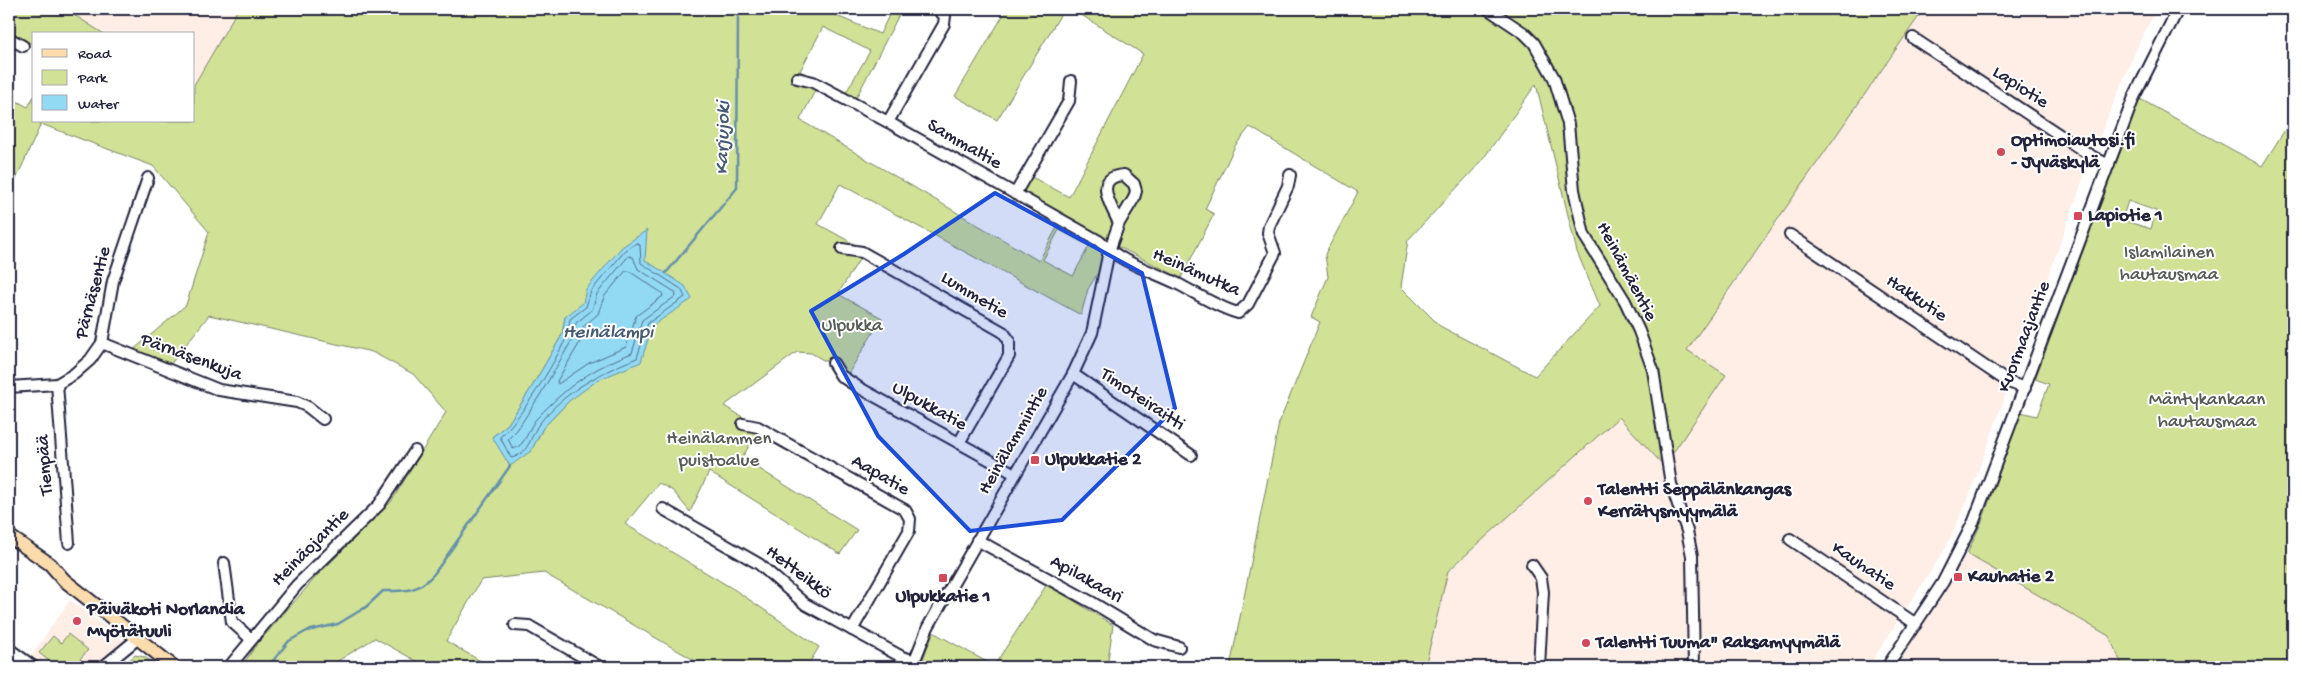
<svg xmlns="http://www.w3.org/2000/svg" width="2302" height="676" font-family="'Gochi Hand',sans-serif">
<rect width="100%" height="100%" fill="#fff"/>
<filter id="ink" filterUnits="userSpaceOnUse"><feTurbulence type="fractalNoise" baseFrequency=".02" numOctaves="2"/><feDisplacementMap in="SourceGraphic" scale="10" xChannelSelector="R" yChannelSelector="G"/><feConvolveMatrix kernelMatrix="1 2 1 2 8 2 1 2 1" color-interpolation-filters="sRGB"/></filter>
<g filter="url(#ink)">
<g fill="#feeee6">
<path d="M65 9H238L194 85V34H104Z"/>
<path d="M1924 9H2157L2141 38 2093 152 1970 494 1945 549 1868 667H1425L1448 571 1619 416 1664 466 1687 350Z"/>
<path d="M1967 554 2109 636 2123 667H1894Z"/>
<path d="M70 600 125 642 95 667H34L27 662Z"/>
</g>
<g fill="#d1e296" stroke="#7a8268" fill-rule="evenodd">
<path d="M9 9H65L104 34H34V45L9 31Z"/>
<path d="M238 9H834L832 14 880 34 892 9H902L855 100 845 94 870 51 823 27 800 71 820 81 800 120 1039 261 1062 218 1020 196 1030 176 1069 197 1143 54 1072 9H1924L1687 350 1726 375 1664 466 1619 417 1448 571 1425 667H1230L1279 423 1320 322 1311 317 1328 277 1325 254 1358 192 1250 127 1235 146 1205 209 1214 214 1181 278 1115 245 1088 289 1081 315 840 184 818 224 865 250 838 294 882 318 848 374 811 353 797 352 724 406 760 427 742 458 857 530 840 554 709 472 690 512 673 491 659 483 625 524 735 590 819 647 807 667H706L544 573 481 580 446 641 491 667H427L375 638 328 667H241L257 644 316 577 391 502 446 412 413 374 372 352 209 315 170 365 132 351 186 305 209 232 153 166 41 124 14 184 9 203V97L28 107 34 96V121H194V85ZM1536 84 1577 252 1600 306 1535 376 1440 326 1401 287 1408 240 1481 162ZM1059 230 1089 246 1073 276 1043 260ZM565 317 569 401 543 428 531 451 492 437 508 424 530 390 562 335Z"/>
<path d="M1007 9H1064L997 120 955 96Z"/>
<path d="M2140 99 2262 166 2293 117V667H2123L2109 636 1967 554 1982 521 2021 412 2037 416 2049 384 2035 379ZM2128 201 2156 211 2151 229 2122 220Z"/>
<path d="M1047 584 1113 625 1107 667H920L933 632 994 666Z"/>
<path d="M68 634 88 650 80 659 89 667H57L39 653 53 636 61 643Z"/>
<path d="M135 655 145 657 158 667H121Z"/>
</g>
<path fill="#92d9f4" stroke="#6590aa" d="M647 230 645 260 685 286 692 299 652 326 641 362 598 380 569 401 543 428 531 451 510 466 492 437 508 424 530 390 562 335 565 317 583 303 586 289 622 247Z"/>
<g fill="none" stroke-linecap="round" stroke-linejoin="round">
<g stroke="#4f6b85" stroke-width="1">
<path d="M637 243 640 245 641 263 681 289 685 297 648 323 637 358C599 373 564 392 539 424 530 437 529 454 511 458L500 437C522 417 553 366 566 338 569 332 569 325 570 319L586 307 591 291 625 251Z"/>
<path d="M629 256 633 257 638 269 675 292 676 296 642 320 632 353C591 369 569 385 538 417 528 426 527 446 513 449L508 439 517 430 540 395 572 340 576 323 592 310 597 294Z"/>
<path d="M626 271H629L662 293 663 296 636 316 626 347 589 363 558 384 557 381 579 344 583 327 598 314 604 297Z"/>
</g>
<g stroke="#6590aa" stroke-width="2.5">
<path d="M666 273 737 188 738 9"/>
<path d="M272 662 289 641 307 631 338 624 366 607 383 591C406 591 418 592 434 574L510 466"/>
</g>
<defs>
<g id="minor">
<path d="M1488 9 1524 33 1534 43 1554 78 1568 124 1574 190 1584 235 1625 301 1639 331 1653 370 1671 484 1687 531 1692 556 1694 667"/>
<path d="M9 38 23 46"/>
<path d="M1913 38 2093 157 2109 165"/>
<path d="M797 78 813 82 888 122 1099 241C1120 262 1149 270 1176 283 1196 293 1216 307 1238 313L1248 304 1275 253 1268 233 1269 226 1288 186 1290 175"/>
<path d="M888 122 944 24 945 16 937 9"/>
<path d="M1015 194 1069 101 1071 81"/>
<path d="M1790 235 2008 382 2025 388"/>
<path d="M842 249 862 252 1003 332 1009 340V356L959 443"/>
<path d="M102 343 219 390 297 402 308 407 323 419"/>
<path d="M833 363 841 376 858 387 1015 474"/>
<path d="M1073 374 1191 455"/>
<path d="M57 384 69 543"/>
<path d="M9 387 57 384 74 374 90 360 102 343 113 281 148 178"/>
<path d="M743 424 758 427 905 510 910 519 909 531 852 630"/>
<path d="M663 509 759 564 805 604 902 657 913 660"/>
<path d="M1790 539 1916 624"/>
<path d="M977 540 1093 603 1154 640 1179 647"/>
<path d="M224 563 232 622 251 639"/>
<path d="M1532 565 1541 578 1543 592 1539 667"/>
<path d="M515 625 529 626 600 667"/>
<path d="M9 649 34 667"/>
<path d="M103 667 137 639"/>
<path d="M229 667 297 585 379 505 415 451"/>
<path d="M912 667 928 627 1073 374 1092 333 1109 251 1119 223 1134 198 1136 191 1134 184 1124 175C1092 177 1111 206 1119 223"/>
<path d="M1887 667 1943 582 1974 521 2134 97 2178 9"/>
</g>
<path id="major" d="M9 536 50 564 64 580 174 667"/>
</defs>
<use href="#minor" stroke="#22223b" stroke-width="14"/>
<use href="#major" stroke="#22223b" stroke-width="16"/>
<use href="#minor" stroke="#fff" stroke-width="10"/>
<use href="#major" stroke="#fcdcac" stroke-width="12"/>
</g>
</g>
<path fill="#1d4ed8" fill-opacity="0.2" stroke="#1d4ed8" stroke-width="4" stroke-linejoin="round" d="M995 193 1142 273 1175 408 1062 520 970 531 878 436 811 311 904 254Z"/>
<g fill="#d1495b" stroke="#fff" stroke-width="2">
<circle cx="2001" cy="152" r="5"/>
<rect x="2073" y="211" width="10" height="10" rx="2.5"/>
<rect x="1030" y="455" width="10" height="10" rx="2.5"/>
<circle cx="1588" cy="501" r="5"/>
<rect x="1953" y="572" width="10" height="10" rx="2.5"/>
<rect x="938" y="573" width="10" height="10" rx="2.5"/>
<circle cx="77" cy="621" r="5"/>
<circle cx="1586" cy="643" r="5"/>
</g>
<g text-anchor="middle" dominant-baseline="central" stroke-width="4" stroke-linejoin="round" paint-order="stroke">
<g font-size="19" fill="#22223b" stroke="#fff">
<text transform="translate(2020 88) rotate(33)">Lapiotie</text>
<text transform="translate(964 145) rotate(30)">Sammaltie</text>
<text transform="translate(1626 272) rotate(62)">Heinämäentie</text>
<text transform="translate(1196 273) rotate(24)">Heinämutka</text>
<text transform="translate(94 293) rotate(-75)">Pärnäsentie</text>
<text transform="translate(974 296) rotate(31)">Lummetie</text>
<text transform="translate(1916 299) rotate(34)">Hakkutie</text>
<text transform="translate(2025 337) rotate(-69)">Kuormaajantie</text>
<text transform="translate(191 358) rotate(20)">Pärnäsenkuja</text>
<text transform="translate(1142 400) rotate(34)">Timoteiraitti</text>
<text transform="translate(929 407) rotate(29)">Ulpukkatie</text>
<text transform="translate(1014 441) rotate(-60)">Heinälammintie</text>
<text transform="translate(46 465) rotate(-94)">Tienpää</text>
<text transform="translate(880 476) rotate(30)">Aapatie</text>
<text transform="translate(311 548) rotate(-45)">Heinäojantie</text>
<text transform="translate(1863 567) rotate(34)">Kauhatie</text>
<text transform="translate(798 573) rotate(37)">Hetteikkö</text>
<text transform="translate(1086 580) rotate(29)">Apilakaari</text>
</g>
<g font-size="19" font-weight="bold" fill="#22223b" stroke="#fff" text-anchor="start">
<text x="2011" y="141">Optimoiautosi.fi<tspan x="2011" dy="22">- Jyväskylä</tspan></text>
<text x="2088" y="216">Lapiotie 1</text>
<text x="1045" y="460">Ulpukkatie 2</text>
<text x="1598" y="490">Talentti Seppälänkangas<tspan x="1598" dy="22">Kerrätysmyymälä</tspan></text>
<text x="1968" y="577">Kauhatie 2</text>
<text x="943" y="597" text-anchor="middle">Ulpukkatie 1</text>
<text x="87" y="610">Päiväkoti Norlandia<tspan x="87" dy="22">Myötätuuli</tspan></text>
<text x="1596" y="643">Talentti Tuuma" Raksamyymälä</text>
</g>
<g font-size="19" fill="#575c56" stroke="#fff">
<text x="2169" y="253">Islamilainen<tspan x="2169" dy="22">hautausmaa</tspan></text>
<text x="852" y="326">Ulpukka</text>
<text x="2207" y="400">Mäntykankaan<tspan x="2207" dy="22">hautausmaa</tspan></text>
<text x="719" y="439">Heinälammen<tspan x="719" dy="22">puistoalue</tspan></text>
</g>
<g font-size="20" font-style="italic" fill="#445972" stroke="#fff">
<text transform="translate(724 138) rotate(-89)">Karjujoki</text>
<text x="608" y="333">Heinälampi</text>
</g>
</g>
<rect width="2302" height="676" fill="none" stroke="#fff" stroke-width="30"/>
<rect x="15" y="15" width="2272" height="646" fill="none" stroke="#22223b" stroke-width="2" filter="url(#ink)"/>
<rect x="32" y="32" width="162" height="90" fill="#ffffff" stroke="#a7a7b1"/>
<rect x="42" y="49" width="25" height="8" fill="#fcdcac" stroke="#a7a7b1"/>
<text x="78" y="58" font-size="15" fill="#22223b">Road</text>
<rect x="42" y="70" width="25" height="15" fill="#d1e296" stroke="#a7a7b1"/>
<text x="78" y="82" font-size="15" fill="#22223b">Park</text>
<rect x="42" y="95" width="25" height="15" fill="#92d9f4" stroke="#a7a7b1"/>
<text x="78" y="108" font-size="15" fill="#22223b">Water</text>
</svg>
